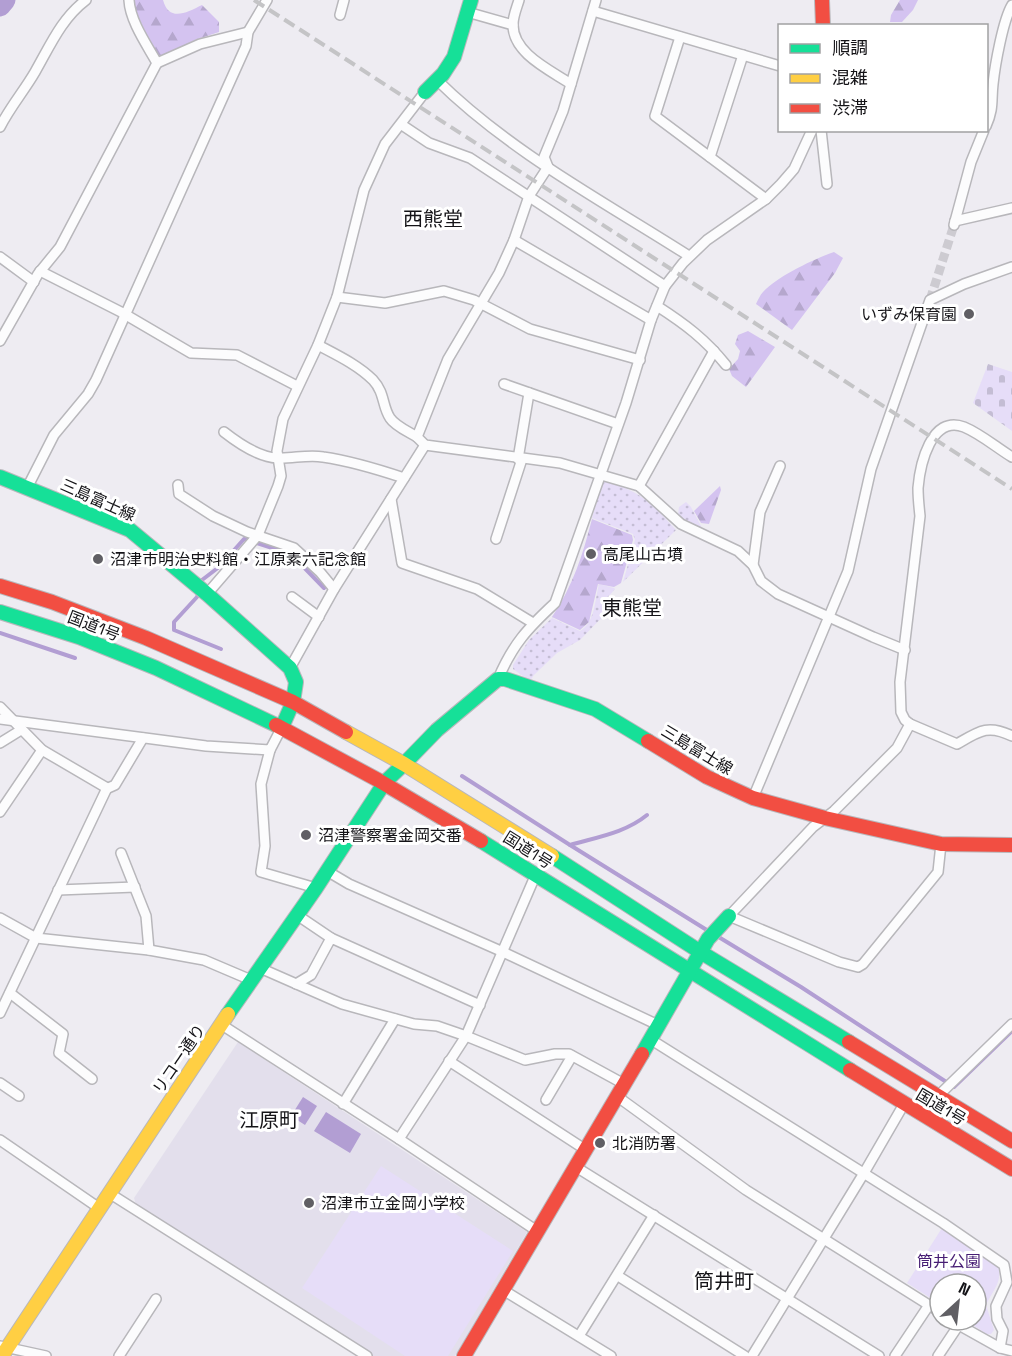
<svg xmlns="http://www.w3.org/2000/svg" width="1012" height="1356" font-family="'Space Grotesk','Noto Sans JP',sans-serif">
<defs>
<pattern id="grass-dots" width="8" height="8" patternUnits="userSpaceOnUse" patternTransform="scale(1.5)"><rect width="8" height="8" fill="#e6ddf8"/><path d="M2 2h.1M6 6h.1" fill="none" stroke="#c4bdd4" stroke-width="1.8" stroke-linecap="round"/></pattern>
<pattern id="forest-firs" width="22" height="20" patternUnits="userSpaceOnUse" patternTransform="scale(1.5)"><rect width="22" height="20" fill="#d4c3f0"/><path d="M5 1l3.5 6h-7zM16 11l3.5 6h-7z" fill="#b5a7cd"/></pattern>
<pattern id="cemetery-stones" width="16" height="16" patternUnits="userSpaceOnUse" patternTransform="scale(1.5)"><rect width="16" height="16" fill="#e6ddf8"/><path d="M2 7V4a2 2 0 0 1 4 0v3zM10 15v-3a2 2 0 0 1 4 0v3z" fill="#c4bdd4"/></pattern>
</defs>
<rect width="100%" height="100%" fill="#eeecf2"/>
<path fill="#e3dfec" d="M238 1042 527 1232 455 1356H372L137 1208 134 1198Z"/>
<g fill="url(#grass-dots)">
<path d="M603 481C638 489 653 504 676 530L623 582 635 540 633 534 592 518Z"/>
<path d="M686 502 691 507 702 528 697 530 678 515 679 507Z"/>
<path d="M599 584 614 588 615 589 609 596 615 604 580 640 557 653 534 675 530 681 513 669V665L529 640 552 618 580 631C595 623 595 599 599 584Z"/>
</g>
<g fill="url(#forest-firs)">
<path d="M134 0H163C169 22 186 13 202 5L219 22V32L195 40 158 58 135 10Z"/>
<path d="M900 0H918L913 10 902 22H890L891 15Z"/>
<path d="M834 252 843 258 835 273 792 330 756 304C758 300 760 295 763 292 778 276 814 259 834 252Z"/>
<path d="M748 331 775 347 746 387 732 376 729 369 738 359 740 351 735 344 738 335Z"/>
<path d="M720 486 721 490 709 524 701 523 694 511Z"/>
<path d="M592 519 632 535 633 540 621 583 614 587 598 584 589 622 580 630 552 617C573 586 583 554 592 519Z"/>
</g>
<path fill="url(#cemetery-stones)" d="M988 364 1012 372V431L973 403Z"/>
<g fill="#e6ddf8">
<path d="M381 1166 513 1251 448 1356H405L302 1288Z"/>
<path d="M942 1228 998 1267C1003 1282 992 1291 986 1305L994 1330 991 1334H987L965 1320H976V1284H940V1304L907 1283Z"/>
</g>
<g fill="#b29ed3">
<path d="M303 1097 317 1106 305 1125 291 1116Z"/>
<path d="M326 1112 361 1134 350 1153 314 1131Z"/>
</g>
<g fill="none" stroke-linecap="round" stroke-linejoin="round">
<g stroke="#b29ed3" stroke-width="4">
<path d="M201 585 202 580 219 567 244 539 291 554 324 588"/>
<path d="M199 592 197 597 174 622V630L221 649"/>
<path d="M0 633 75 658"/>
<path d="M462 776 570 845C597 837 625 833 647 815"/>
<path d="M570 845 710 932"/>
<path d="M717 936 801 987 954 1087 1012 1031"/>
</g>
<path stroke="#b29ed3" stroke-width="21" d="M0 6 5 0"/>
<path stroke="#cdcbd1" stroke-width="9" stroke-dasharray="9 4.5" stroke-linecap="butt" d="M930 300 954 225"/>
<defs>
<g id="street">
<path d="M519 0C517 7 513 16 513 24 512 53 550 70 571 84"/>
<path d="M593 11 780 66"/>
<path d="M467 12 513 25"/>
<path d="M340 15 344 0"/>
<path d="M680 37 655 116 766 199"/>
<path d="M157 63 200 44 248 32"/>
<path d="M437 80C510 152 603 201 689 256"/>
<path d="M402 125 429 143 470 158 665 286"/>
<path d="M986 126C994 108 991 101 993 84 995 65 1003 20 1012 5"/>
<path d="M0 127C10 107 24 91 35 72 50 46 61 19 86 0"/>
<path d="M821 130 827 184"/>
<path d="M710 157 743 55"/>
<path d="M548 167 529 196 514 240 499 273 448 359 417 437 425 445 560 463 639 486 681 524 738 551 753 565 761 581 778 594 873 637 905 650"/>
<path d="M548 167 544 157 563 111 596 0"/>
<path d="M955 221 1012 208"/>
<path d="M954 225 971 162 984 130"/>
<path d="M514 240 651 320"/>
<path d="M0 257 34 282"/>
<path d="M40 271 121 312 191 353 237 355 297 386"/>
<path d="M337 297 385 303 444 291 474 300 530 329 640 360"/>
<path d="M657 306C685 324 705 339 726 365"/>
<path d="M0 341 38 274 60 247 157 63C147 45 130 21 129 0"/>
<path d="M318 345C337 355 358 365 373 380 385 393 382 406 390 418 395 426 409 432 417 437"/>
<path d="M504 384 618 424"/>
<path d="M224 432C238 443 258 457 277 458 292 459 308 454 323 457 351 461 377 469 404 478"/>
<path d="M518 459 529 393"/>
<path d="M178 485 179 494 213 516 247 532 294 548 320 572 334 589"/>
<path d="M639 486 714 351"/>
<path d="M27 488 54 435 88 394 96 380 246 46 248 32 267 0"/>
<path d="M391 499 402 563 477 589 533 623"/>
<path d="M496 539 522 459"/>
<path d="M753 565 760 512 780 466"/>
<path d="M207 594 258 535 278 486 281 476 277 451 283 419 318 345 337 297 364 190 385 144 425 92"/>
<path d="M292 597 319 617"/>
<path d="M290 668 334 589 425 445"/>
<path d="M498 679C513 644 527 629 555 603L626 403 651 320 665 286 683 263 707 240 766 199 781 184 794 169 812 130"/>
<path d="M0 707 42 750 107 788 0 1013"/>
<path d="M0 719 206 746 270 750 282 727"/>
<path d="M910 724 957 744C979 731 988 724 1012 736"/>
<path d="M0 743 21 730"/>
<path d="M270 750 261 784 265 846 261 872 316 888"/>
<path d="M106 789 115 785 143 738"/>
<path d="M753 798 848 571 871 469 930 300 964 284 1012 267"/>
<path d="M0 812 42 750"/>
<path d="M941 844 938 872 863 964 858 967 839 962 729 916 813 827 834 811 897 748 910 724 905 720 901 712 900 682 920 516C919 507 918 497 918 488 920 465 931 414 964 427 981 434 997 448 1012 457"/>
<path d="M121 853 146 916 149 950"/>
<path d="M327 871 349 884 503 952 658 1025"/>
<path d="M58 890 135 887"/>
<path d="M297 915 331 938"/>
<path d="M0 918 36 938 149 950 204 960 251 980"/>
<path d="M260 968 342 1004 414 1024 437 1026 466 1036 525 1060 555 1054H569L624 1084"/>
<path d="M296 984 311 975 331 938 480 1005"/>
<path d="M10 993 63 1034 59 1053 92 1079"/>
<path d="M222 1025 399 1139 537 1231"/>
<path d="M650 1039 943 1223 1004 1265 1007 1282 996 1306 997 1319 1003 1331 1000 1348"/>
<path d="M449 1061 586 1150"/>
<path d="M0 1083 19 1096"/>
<path d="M938 1096 1012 1024"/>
<path d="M618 1097 746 1190 940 1312"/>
<path d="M546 1100 572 1056"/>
<path d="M343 1104 395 1019"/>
<path d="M399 1139 466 1036 536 874"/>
<path d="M0 1140 99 1208"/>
<path d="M576 1167 879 1356"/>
<path d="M109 1193 367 1356"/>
<path d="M618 1276 745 1356"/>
<path d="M503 1290 611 1356"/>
<path d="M950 1320 1000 1348 1012 1351"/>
<path d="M579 1336 654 1215"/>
<path d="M0 1346 46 1356"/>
<path d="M119 1356 156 1299"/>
<path d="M752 1356 864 1173 904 1104"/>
<path d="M895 1356 929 1305"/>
<path d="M938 1356 958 1326"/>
</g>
<g id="fast">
<path d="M425 92 443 74 454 57 471 0"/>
<path d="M0 477 130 530 207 594 290 668 296 682 293 702 282 727"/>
<path d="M0 612 79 637 156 668 276 725"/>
<path d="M404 764 437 730 498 679H505L595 709 648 741"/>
<path d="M481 841 850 1070"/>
<path d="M552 856 702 953 849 1042"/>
<path d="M228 1014 316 888 385 782 404 764"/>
<path d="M642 1054 708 939 729 916"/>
</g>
<g id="slow">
<path d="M346 732 404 764 552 856"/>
<path d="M2 1356 228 1014"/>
</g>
<g id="jam">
<path d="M822 0 823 26"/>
<path d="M0 586 52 602 146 638 293 702 346 732"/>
<path d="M276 725 378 780 481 841"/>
<path d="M648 741 707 777 753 798 825 818 941 844 1012 845"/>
<path d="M849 1042 1012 1141"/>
<path d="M850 1070 1012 1169"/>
<path d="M464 1356 642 1054"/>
</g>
</defs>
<use href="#street" stroke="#b8b7bb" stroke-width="12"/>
<use href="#fast" stroke="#b8b7bb" stroke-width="16"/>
<use href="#slow" stroke="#b8b7bb" stroke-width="16"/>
<use href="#jam" stroke="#b8b7bb" stroke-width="16"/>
<use href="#street" stroke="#fcfcfd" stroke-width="9"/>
<use href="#fast" stroke="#16e098" stroke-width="14"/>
<use href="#slow" stroke="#ffcf43" stroke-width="14"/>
<use href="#jam" stroke="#f24e42" stroke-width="14"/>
<path stroke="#c4c4c6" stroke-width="4" stroke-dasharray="12 6" stroke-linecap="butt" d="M254 0 1012 489"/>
</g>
<g fill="#605f64" stroke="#fff" stroke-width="2">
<circle cx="969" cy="314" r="6"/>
<circle cx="591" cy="554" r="6"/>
<circle cx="98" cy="559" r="6"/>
<circle cx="306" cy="835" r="6"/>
<circle cx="600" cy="1143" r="6"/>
<circle cx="309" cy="1203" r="6"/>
</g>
<g text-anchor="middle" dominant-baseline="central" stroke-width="6" stroke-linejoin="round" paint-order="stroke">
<g font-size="16" fill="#141317" stroke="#fff" text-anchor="start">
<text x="957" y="314" text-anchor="end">いずみ保育園</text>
<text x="603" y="554">高尾山古墳</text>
<text x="110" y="559">沼津市明治史料館・江原素六記念館</text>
<text x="318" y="835">沼津警察署金岡交番</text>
<text x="612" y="1143">北消防署</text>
<text x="321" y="1203">沼津市立金岡小学校</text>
</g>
<g font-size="16" fill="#141317" stroke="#fff">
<text transform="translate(98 500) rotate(24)">三島富士線</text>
<text transform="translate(94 626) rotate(21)">国道1号</text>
<text transform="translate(697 750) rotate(31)">三島富士線</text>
<text transform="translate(528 850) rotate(32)">国道1号</text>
<text transform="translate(179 1059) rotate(-56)">リコー通り</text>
<text transform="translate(941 1107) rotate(31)">国道1号</text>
</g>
<g font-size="16" fill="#471d74" stroke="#fff">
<text x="949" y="1261">筒井公園</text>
</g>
<g font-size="20" fill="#141317" stroke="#fff">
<text x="433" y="219">西熊堂</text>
<text x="632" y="608">東熊堂</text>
<text x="269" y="1120">江原町</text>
<text x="724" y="1281">筒井町</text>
</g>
</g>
<rect x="778" y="24" width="210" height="108" fill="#ffffff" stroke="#a1a1a2" stroke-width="1.5"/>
<rect x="790" y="44" width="30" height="9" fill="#16e098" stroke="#a1a1a2" stroke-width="1.5"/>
<text x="832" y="54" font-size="18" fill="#141317">順調</text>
<rect x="790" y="74" width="30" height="9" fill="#ffcf43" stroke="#a1a1a2" stroke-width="1.5"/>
<text x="832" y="84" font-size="18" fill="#141317">混雑</text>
<rect x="790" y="104" width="30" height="9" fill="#f24e42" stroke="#a1a1a2" stroke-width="1.5"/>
<text x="832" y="114" font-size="18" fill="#141317">渋滞</text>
<g transform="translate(958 1302) rotate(27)"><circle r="28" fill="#ffffff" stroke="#a1a1a2" stroke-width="1.5"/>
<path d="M0-4.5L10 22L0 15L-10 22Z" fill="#605f64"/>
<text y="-9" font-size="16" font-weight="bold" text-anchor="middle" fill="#141317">N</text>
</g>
</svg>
